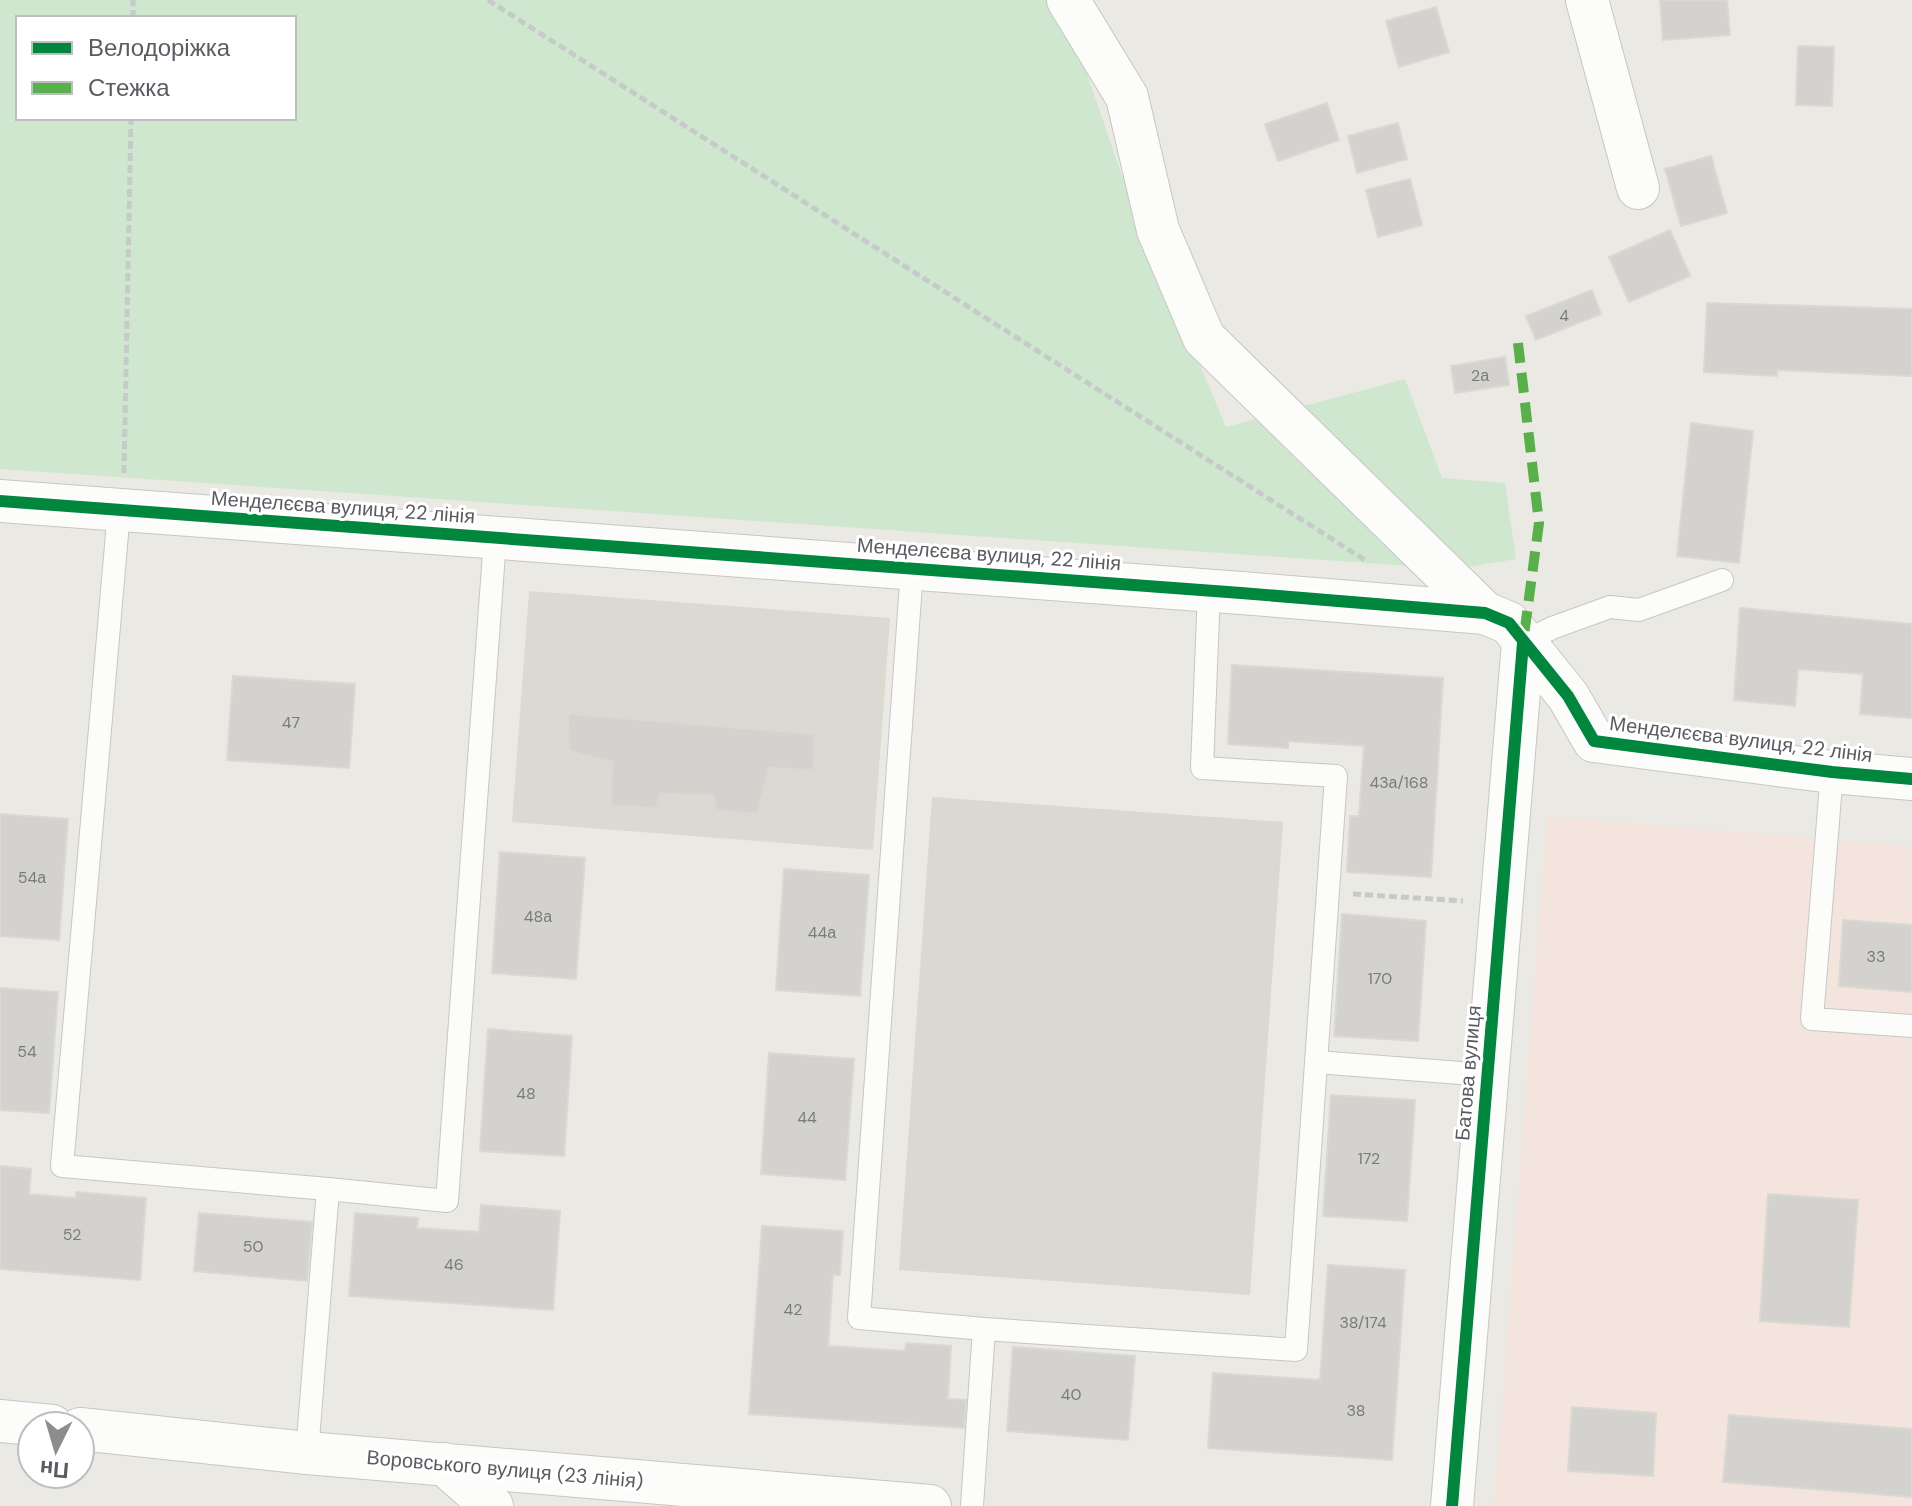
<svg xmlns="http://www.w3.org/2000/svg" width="1912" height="1506" font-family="'DM Sans',sans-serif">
<rect width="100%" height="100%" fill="#eae9e3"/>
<path fill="#d9d8d3" d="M932 797 1283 822 1250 1295 899 1270Z"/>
<path fill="#dbd9d1" d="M529 591 890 618 873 850 512 822Z"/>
<path fill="#f4e4de" d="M1547 816 1912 846V1506H1494Z"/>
<path fill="#d0e7cf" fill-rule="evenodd" d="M0 0H1054L1069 22 1129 196 1226 427 1405 379 1442 478 1505 483 1516 559 1455 569 0 469ZM18 18H294V118H18Z"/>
<g fill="#d3d2ce" stroke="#dad8d2" stroke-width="2">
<path d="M1660 0H1727L1730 35 1663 40Z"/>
<path d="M1436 7 1449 52 1399 67 1386 21Z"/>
<path d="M1798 46 1834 47 1832 106 1796 105Z"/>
<path d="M1327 103 1339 140 1278 161 1265 124Z"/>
<path d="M1398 123 1407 159 1357 173 1348 136Z"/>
<path d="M1711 156 1727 213 1681 226 1665 169Z"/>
<path d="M1410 179 1422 225 1378 237 1366 190Z"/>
<path d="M1670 230 1690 276 1629 302 1609 257Z"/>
<path d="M1592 290 1601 314 1536 340 1526 316Z"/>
<path d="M1707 303 1912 309V376L1777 370V376L1704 372Z"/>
<path d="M1505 357 1509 385 1455 393 1451 366Z"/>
<path d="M1691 423 1753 431 1739 563 1677 556Z"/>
<path d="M1740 608 1912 624V718L1860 714 1863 674 1798 669 1795 706 1734 700Z"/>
<path d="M1232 665 1443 678 1431 877 1347 872 1350 816H1359L1364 746 1288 741V748L1228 744Z"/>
<path d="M233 676 355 684 349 768 227 760Z"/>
<path d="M568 714 815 734 813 770 769 768 757 814 716 810 713 795 661 794 655 808 611 805 612 762 569 751Z"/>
<path d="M0 814 68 819 59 940 0 936Z"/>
<path d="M500 852 585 858 576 979 492 973Z"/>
<path d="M784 869 869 875 860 996 776 990Z"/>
<path d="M1342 914 1426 921 1418 1041 1334 1036Z"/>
<path d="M1843 920 1912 925V992L1839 986Z"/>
<path d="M0 988 58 992 49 1113 0 1110Z"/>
<path d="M488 1029 572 1036 564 1156 480 1151Z"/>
<path d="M769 1053 854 1059 845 1180 761 1174Z"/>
<path d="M1331 1095 1415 1100 1407 1221 1323 1216Z"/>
<path d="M0 1166 31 1169 29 1194 76 1198V1192L146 1198 140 1280 0 1269Z"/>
<path d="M1768 1194 1858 1200 1849 1327 1760 1321Z"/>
<path d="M481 1205 560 1211 553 1310 349 1296 355 1213 418 1218 417 1228 479 1232Z"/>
<path d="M199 1213 312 1222 307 1281 194 1271Z"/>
<path d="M762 1226 843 1231 840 1275H833L828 1346 905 1351 906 1343 951 1346 948 1399 966 1400 964 1428 749 1414Z"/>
<path d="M1328 1265 1405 1270 1392 1460 1208 1448 1213 1373 1320 1380Z"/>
<path d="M1013 1347 1135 1356 1128 1440 1007 1431Z"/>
<path d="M1572 1407 1656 1413 1653 1476 1568 1471Z"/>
<path d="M1729 1415 1912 1429V1497L1723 1482Z"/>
</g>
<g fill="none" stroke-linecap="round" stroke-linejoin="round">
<defs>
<g id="lane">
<path d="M119 511 62 1166 328 1189"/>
<path d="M912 569 859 1318 984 1329 972 1506"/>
<path d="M1523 643 1552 628 1610 607 1639 610 1722 580"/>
<path d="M1832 772 1812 1019 1912 1026"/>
<path d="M1316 1062 1487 1075"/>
<path d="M984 1329 1296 1350 1336 776 1202 768 1209 590"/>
<path d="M307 1453 328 1189 447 1201 495 539"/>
</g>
<g id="street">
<path d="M1068 0 1127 97 1158 230 1204 338 1485 613"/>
<path d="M1587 0 1638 188"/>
<path d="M0 501 1241 593 1485 613 1509 623 1568 696 1594 741 1832 772 1912 779"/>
<path d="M0 1421 52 1426"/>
<path d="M80 1429 307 1453 930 1506"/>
<path d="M444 1464 492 1506"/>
<path d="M1452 1506 1523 643"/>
</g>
</defs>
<use href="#lane" stroke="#c6c7c5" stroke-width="24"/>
<use href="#street" stroke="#c6c7c5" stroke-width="44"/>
<g stroke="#c6cbc9" stroke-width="5" stroke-dasharray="8 4" stroke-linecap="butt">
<path d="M488 0 1368 562"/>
<path d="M133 18V0"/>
<path d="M124 473 131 118"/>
<path d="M1353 894 1463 901"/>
</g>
<use href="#lane" stroke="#fcfcfb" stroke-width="22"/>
<use href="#street" stroke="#fcfcfb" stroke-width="42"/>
<path stroke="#58b04a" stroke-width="10" stroke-dasharray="20 10" stroke-linecap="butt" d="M1518 343 1539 523 1523 643"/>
<defs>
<g id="cycleway">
<path d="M0 501 1241 593 1485 613 1509 623 1568 696 1594 741 1832 772 1912 779"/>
<path d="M1452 1506 1523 643"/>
</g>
</defs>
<use href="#cycleway" stroke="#fff" stroke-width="17"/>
<use href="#cycleway" stroke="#00873e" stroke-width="12"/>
</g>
<g text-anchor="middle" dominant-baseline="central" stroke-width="6" stroke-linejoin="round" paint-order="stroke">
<g font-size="16" fill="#787a7e">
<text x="1564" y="315">4</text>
<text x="1480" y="375">2а</text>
<text x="291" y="722">47</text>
<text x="1399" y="782">43а/168</text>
<text x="32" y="877">54а</text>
<text x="538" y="916">48а</text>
<text x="822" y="932">44а</text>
<text x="1876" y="956">33</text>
<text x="1380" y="978">170</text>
<text x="27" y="1051">54</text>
<text x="526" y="1093">48</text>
<text x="807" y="1117">44</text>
<text x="1369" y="1158">172</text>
<text x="72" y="1234">52</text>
<text x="253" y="1246">50</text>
<text x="454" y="1264">46</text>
<text x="793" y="1309">42</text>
<text x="1363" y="1322">38/174</text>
<text x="1071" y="1394">40</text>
<text x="1356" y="1410">38</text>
</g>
<g font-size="20" fill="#595c62" stroke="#fff">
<text transform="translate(343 507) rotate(4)">Менделєєва вулиця, 22 лінія</text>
<text transform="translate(989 554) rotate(4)">Менделєєва вулиця, 22 лінія</text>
<text transform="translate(1741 739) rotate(7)">Менделєєва вулиця, 22 лінія</text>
<text transform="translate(1468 1073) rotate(-85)">Батова вулиця</text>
<text transform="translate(505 1469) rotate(5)">Воровського вулиця (23 лiнiя)</text>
</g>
</g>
<rect x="16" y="16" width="280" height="104" fill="#ffffff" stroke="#bdbec0" stroke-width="2"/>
<rect x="32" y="42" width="40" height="12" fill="#00873e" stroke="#bdbec0" stroke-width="2"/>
<text x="88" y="56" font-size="24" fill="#595c62">Велодоріжка</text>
<rect x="32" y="82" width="40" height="12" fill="#58b04a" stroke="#bdbec0" stroke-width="2"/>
<text x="88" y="96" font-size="24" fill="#595c62">Стежка</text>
<g transform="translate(56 1450) rotate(185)"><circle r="38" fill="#ffffff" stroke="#bdbec0" stroke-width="2"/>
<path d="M0-6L14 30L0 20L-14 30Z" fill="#8c8d8f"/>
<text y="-12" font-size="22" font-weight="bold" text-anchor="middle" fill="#595c62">Пн</text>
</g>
</svg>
